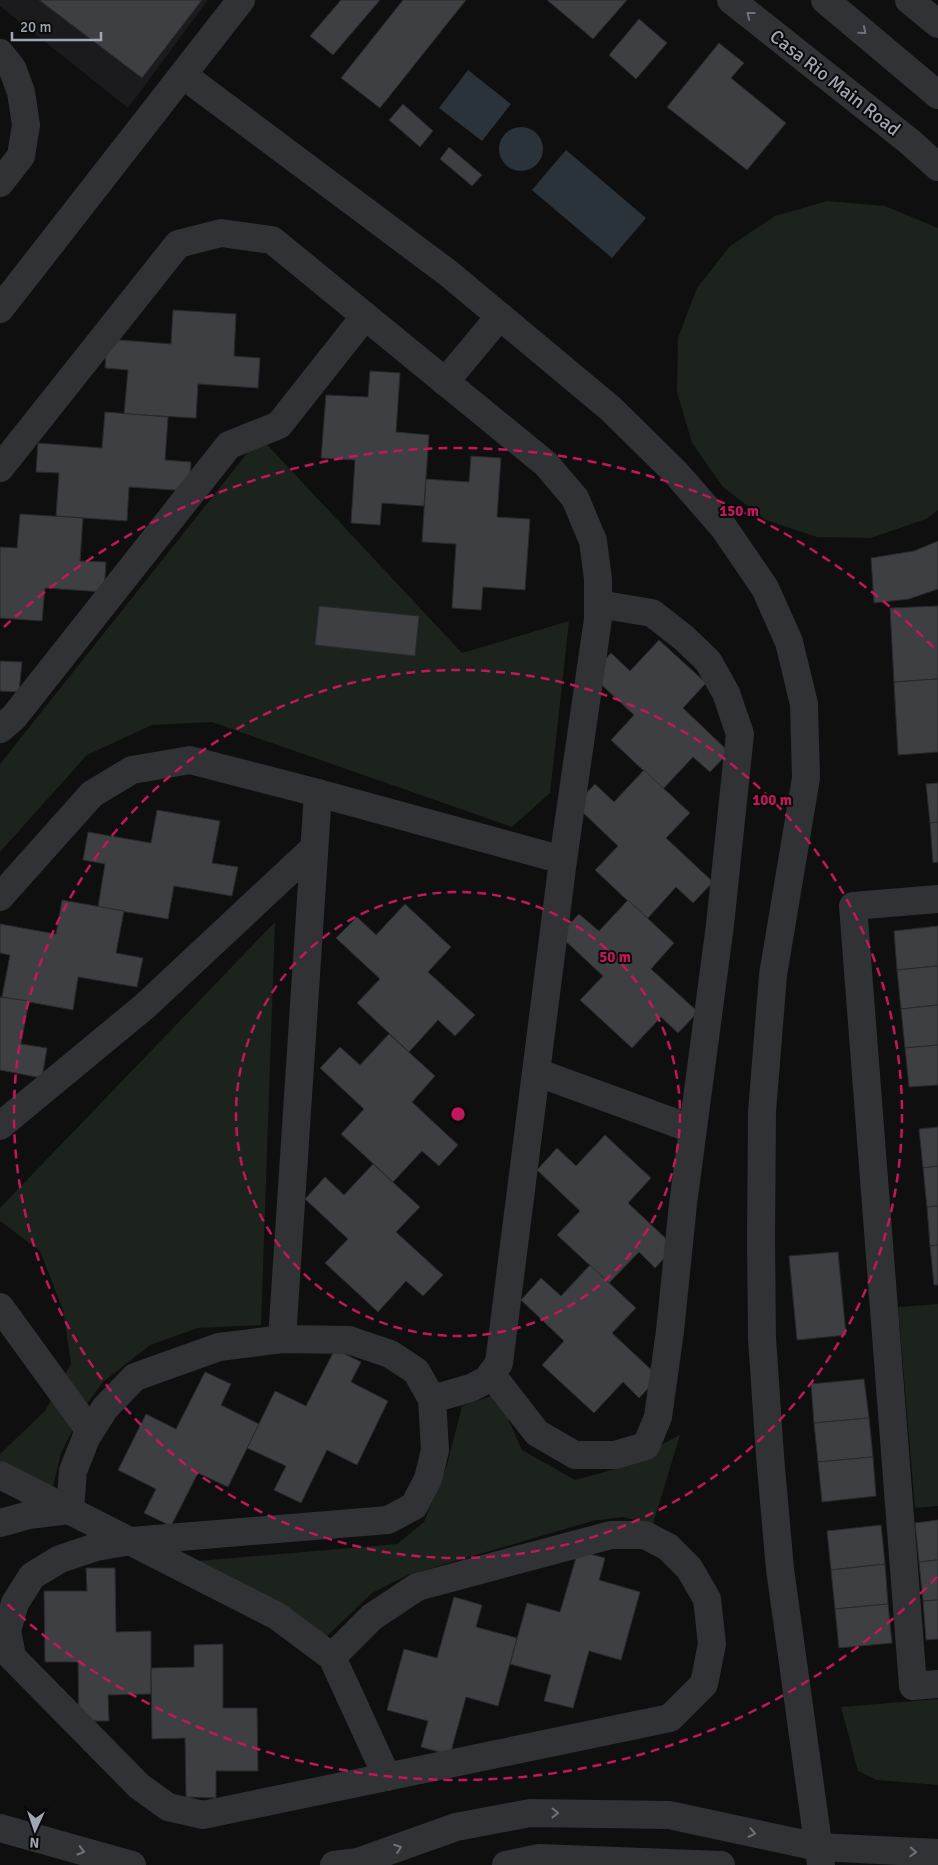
<svg xmlns="http://www.w3.org/2000/svg" width="938" height="1865" font-family="Signika,sans-serif">
<rect width="100%" height="100%" fill="#0f0f10"/>
<path fill="#1b1b1d" d="M0 0H208L128 108 0 6Z"/>
<g fill="#1b231c">
<path d="M827 201 885 206 938 228V510L926 519 871 538 817 537 766 520 723 487 692 443 677 392 678 338 697 288 730 246 775 216Z"/>
<path d="M260 437 462 653 569 621 550 793 512 827 212 722 152 725 87 755 0 852V764Z"/>
<path d="M275 922 261 1325 198 1328 150 1345 103 1382 84 1408 61 1453 53 1487 0 1461V1454L45 1411 71 1364 63 1310 40 1251 0 1221V1208Z"/>
<path d="M938 1304V1506L915 1508 898 1307Z"/>
<path d="M497 1394 522 1450 575 1480 612 1470 680 1435 653 1524 622 1517 592 1521 408 1575 372 1593 324 1639 174 1563 397 1544 424 1522 447 1465 462 1406Z"/>
<path d="M938 1699V1785L877 1780 858 1771 841 1707Z"/>
</g>
<g fill="#293339">
<path d="M468 70 511 104 482 141 439 108Z"/>
<circle cx="521" cy="149" r="22"/>
<path d="M566 150 646 218 612 258 532 190Z"/>
</g>
<g fill="#3e3f43" stroke="#29292d">
<path d="M39 0H202L142 78Z"/>
<path d="M341 0H380L333 55 310 36Z"/>
<path d="M403 0H466L380 108 341 78Z"/>
<path d="M547 0H627L593 39Z"/>
<path d="M639 19 667 43 636 79 609 55Z"/>
<path d="M719 43 744 63 731 78 786 123 747 170 667 107Z"/>
<path d="M403 104 433 131 420 147 389 120Z"/>
<path d="M449 147 482 175 472 186 440 159Z"/>
<path d="M173 310 236 314 234 356 260 358 258 388 198 384 196 418 124 414 128 370 105 368 107 339 171 344Z"/>
<path d="M370 371 400 373 396 432 429 435 424 506 382 503 380 525 351 523 355 460 321 458 326 395 368 397Z"/>
<path d="M105 412 168 417 165 460 191 462 189 491 129 487 127 521 56 516 59 473 36 472 38 443 102 448Z"/>
<path d="M471 456 501 458 497 517 530 519 525 590 483 587 481 610 452 608 456 544 422 542 426 479 469 482Z"/>
<path d="M20 514 83 518 80 561 106 562 104 592 45 588 42 621 0 618V547L17 548Z"/>
<path d="M938 541V589L909 599 874 603 871 558 914 551Z"/>
<path d="M319 606 419 616 415 656 315 645Z"/>
<path d="M938 606V679L894 682 890 608Z"/>
<path d="M659 640 706 683 683 708 729 752 710 772 693 757 663 789 611 740 634 715 591 675 611 653 630 671Z"/>
<path d="M0 661 22 662 19 692 0 691Z"/>
<path d="M938 679V752L898 755 894 682Z"/>
<path d="M644 770 690 813 666 838 713 882 693 903 676 887 647 919 595 870 618 846 575 805 595 784 614 802Z"/>
<path d="M938 783V822L930 823 926 784Z"/>
<path d="M157 810 220 821 212 863 238 867 232 896 174 886 168 919 98 907 105 864 83 860 88 832 151 843Z"/>
<path d="M938 822V862L933 863 930 823Z"/>
<path d="M62 900 124 911 116 953 143 958 137 987 78 977 73 1010 2 997 10 955 0 953V924L56 934Z"/>
<path d="M628 900 674 943 651 969 698 1012 678 1033 661 1017 632 1048 580 1000 603 976 559 935 579 914 599 931Z"/>
<path d="M405 904 451 947 428 972 475 1015 455 1036 438 1020 409 1052 357 1003 380 979 336 938 357 917 376 935Z"/>
<path d="M938 926V966L897 970 894 931Z"/>
<path d="M938 966V1005L901 1009 897 970Z"/>
<path d="M0 997 29 1001 21 1044 47 1048 42 1078 0 1070Z"/>
<path d="M938 1005V1045L905 1048 901 1009Z"/>
<path d="M389 1034 435 1076 412 1102 458 1145 439 1166 422 1151 393 1182 341 1134 364 1109 320 1068 340 1047 360 1065Z"/>
<path d="M938 1045V1085L909 1087 905 1048Z"/>
<path d="M938 1127V1166L923 1168 919 1129Z"/>
<path d="M605 1135 651 1178 628 1203 675 1247 655 1268 639 1252 609 1283 557 1235 580 1211 537 1170 557 1148 576 1166Z"/>
<path d="M373 1164 420 1207 396 1232 443 1275 423 1296 406 1281 378 1312 325 1263 348 1239 305 1199 325 1177 344 1195Z"/>
<path d="M938 1166V1206L927 1207 923 1168Z"/>
<path d="M938 1206V1245L930 1246 927 1207Z"/>
<path d="M938 1245V1285H934L930 1246Z"/>
<path d="M838 1252 846 1335 797 1340 789 1256Z"/>
<path d="M590 1265 636 1308 612 1333 659 1377 639 1398 623 1382 594 1413 542 1365 564 1341 521 1300 541 1278 561 1296Z"/>
<path d="M335 1349 361 1362 351 1382 388 1401 357 1465 327 1450 301 1503 274 1490 286 1466 247 1448 275 1391 306 1406Z"/>
<path d="M205 1372 231 1384 221 1405 259 1424 228 1487 198 1473 171 1526 144 1513 156 1489 118 1470 146 1414 176 1429Z"/>
<path d="M864 1379 869 1418 814 1423 811 1384Z"/>
<path d="M869 1418 873 1457 818 1462 814 1423Z"/>
<path d="M873 1457 876 1496 822 1502 818 1462Z"/>
<path d="M938 1520V1560L919 1562 915 1523Z"/>
<path d="M881 1525 885 1564 831 1570 827 1531Z"/>
<path d="M578 1551 605 1558 599 1580 640 1592 621 1660 589 1651 573 1708 544 1701 551 1675 510 1664 527 1603 560 1612Z"/>
<path d="M938 1560V1600L923 1601 919 1562Z"/>
<path d="M885 1564 888 1604 835 1609 831 1570Z"/>
<path d="M86 1568H115L116 1632 151 1631V1694L108 1695 109 1721H79L78 1662H45L44 1591H87Z"/>
<path d="M454 1597 482 1605 476 1627 517 1638 498 1706 466 1697 450 1755 421 1747 428 1721 387 1710 404 1649 437 1658Z"/>
<path d="M938 1600V1639L926 1640 923 1601Z"/>
<path d="M888 1604 892 1643 839 1648 835 1609Z"/>
<path d="M223 1644V1708H257L258 1771H216V1798L186 1797 185 1738 152 1739 151 1668 194 1667V1645Z"/>
</g>
<g fill="none" stroke-linecap="round" stroke-linejoin="round">
<g stroke="#303235" stroke-width="28">
<path d="M731 0 910 142 938 167"/>
<path d="M825 0 938 95"/>
<path d="M909 0 938 24"/>
<path d="M0 53 12 68 21 92 26 125 21 156 0 183"/>
<path d="M183 75 448 273 611 409 676 473 724 528 765 588 789 642 804 704 806 778 773 975 762 1112 761 1241 762 1338 770 1456 780 1569 821 1865"/>
<path d="M0 309 241 0"/>
<path d="M445 382 500 316"/>
<path d="M0 468 178 244 221 233 272 240 546 464 575 498 593 541 598 579V619L563 860"/>
<path d="M0 729 14 717 229 445 279 425 365 316"/>
<path d="M0 897 92 794 132 770 190 760 318 793 563 860 499 1363 488 1379 471 1388 432 1399 416 1371 390 1354 349 1340 282 1339 219 1347 135 1377 105 1408 86 1438 73 1471 70 1510 29 1515 0 1523"/>
<path d="M938 899 853 906 913 1686 938 1684"/>
<path d="M536 1072 692 1129"/>
<path d="M0 1126 145 1006 314 848"/>
<path d="M0 1307 90 1431"/>
<path d="M282 1339 318 793"/>
<path d="M491 1374 537 1433 575 1455H615L646 1446 658 1417 670 1331 683 1204 720 925 740 734 726 693 708 661 684 638 652 613 598 604"/>
<path d="M0 1475 277 1616 332 1657 387 1777"/>
<path d="M332 1657 372 1617 417 1587 611 1535H645L668 1547 689 1568 707 1599 712 1644 704 1684 670 1718 203 1815 168 1807 139 1786 12 1657 7 1630 15 1603 32 1576 60 1559 96 1547 131 1541 388 1520 414 1506 428 1479 435 1450 432 1399"/>
<path d="M0 1828 132 1865"/>
<path d="M334 1865 358 1862 456 1827 530 1813 669 1815 818 1847 938 1853"/>
<path d="M506 1865 539 1858 721 1865"/>
</g>
</g>
<defs><path id="oneway-chevron" d="M-2-3.5L2.5 0L-2 3.5" fill="none" stroke-width="1.6" stroke-linecap="round" stroke-linejoin="round" transform="scale(1.25)"/></defs>
<g stroke="#6e727a">
<use href="#oneway-chevron" transform="translate(750 15) rotate(-142)"/>
<use href="#oneway-chevron" transform="translate(863 31) rotate(40)"/>
<use href="#oneway-chevron" transform="translate(555 1813) rotate(1)"/>
<use href="#oneway-chevron" transform="translate(752 1833) rotate(12)"/>
<use href="#oneway-chevron" transform="translate(398 1848) rotate(-20)"/>
<use href="#oneway-chevron" transform="translate(81 1851) rotate(16)"/>
<use href="#oneway-chevron" transform="translate(913 1852) rotate(3)"/>
</g>
<g fill="none" stroke="#c2185b" stroke-width="2.5" stroke-dasharray="9 6">
<circle cx="458" cy="1114" r="222"/>
<circle cx="458" cy="1114" r="444"/>
<path d="M937 1577A666 666 0 0 1 4 1601M4 627A666 666 0 0 1 937 651"/>
</g>
<g text-anchor="middle" dominant-baseline="central" stroke-width="4" stroke-linejoin="round" paint-order="stroke">
<g font-size="19" fill="#a0a7b2" stroke="#0a0a0b">
<text transform="translate(835 83) rotate(38)">Casa Rio Main Road</text>
</g>
</g>
<circle cx="458" cy="1114" r="8" fill="#c2185b" stroke="#0a0a0b" stroke-width="2.5"/>
<g font-size="15" text-anchor="middle" font-weight="bold" fill="#c2185b" stroke="#0a0a0b" stroke-width="4" stroke-linejoin="round" paint-order="stroke">
<text x="739" y="516">150 m</text>
<text x="772" y="805">100 m</text>
<text x="615" y="962">50 m</text>
</g>
<g transform="translate(35 1830) rotate(183)" stroke="#0a0a0b" stroke-width="4" paint-order="stroke">
<path d="M0-4L9 19L0 12L-9 19Z" fill="#a0a7b2"/>
<text y="-8" font-size="14" font-weight="bold" text-anchor="middle" fill="#a0a7b2">N</text>
</g>
<path d="M12 32v8h89v-8" fill="none" stroke="#a0a7b2" stroke-width="2.5"/>
<text x="20" y="32" font-size="15" fill="#a0a7b2" stroke="#0a0a0b" stroke-width="4" paint-order="stroke">20 m</text>
</svg>
